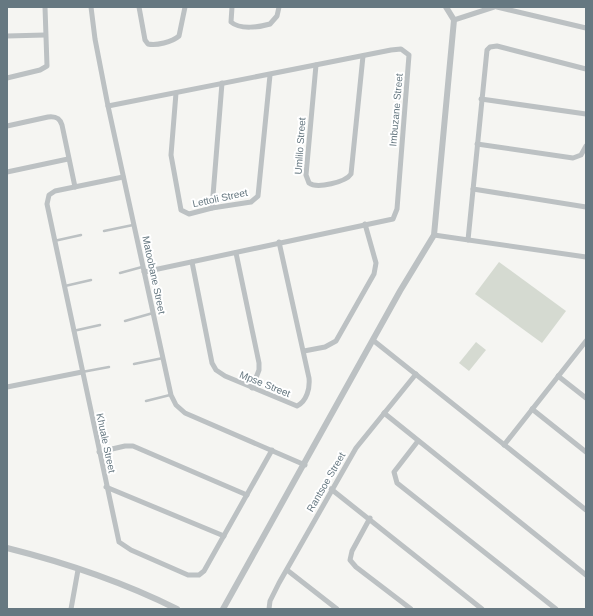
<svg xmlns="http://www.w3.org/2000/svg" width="593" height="616" font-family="Arial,sans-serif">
<rect width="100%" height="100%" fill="#f5f5f2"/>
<g fill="#d5dad1">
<path d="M499 262 566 311 542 343 475 294Z"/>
<path d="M476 342 486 350 469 371 459 363Z"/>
</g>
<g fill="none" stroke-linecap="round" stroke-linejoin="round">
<g stroke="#bcc1c3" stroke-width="2.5">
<path d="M104 231 133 225"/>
<path d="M54 241 81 235"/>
<path d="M120 273 142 267"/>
<path d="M65 286 91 280"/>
<path d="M125 321 153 313"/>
<path d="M73 331 100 325"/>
<path d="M134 364 163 358"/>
<path d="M82 372 109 367"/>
<path d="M146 401 170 395"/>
</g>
<g stroke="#bcc1c3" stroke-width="5">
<path d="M91 7 95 39 108 106 171 395 176 405 185 413 305 465"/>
<path d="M139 7 145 40 148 44C156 46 172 42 179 36L185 7"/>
<path d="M232 7 231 22C240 30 260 27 270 24L277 16 279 7"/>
<path d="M497 7 586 28"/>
<path d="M454 20 494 7"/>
<path d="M7 36 45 35"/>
<path d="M316 65 306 175 309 183C317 189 346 182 351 174L363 56"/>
<path d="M7 78 40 70 47 66 45 7"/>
<path d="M176 93 171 155 181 210 189 214 212 208 251 202 258 196 270 75"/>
<path d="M481 99 586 114"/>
<path d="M108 106 391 50 401 49 409 55 397 209 393 219 144 272"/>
<path d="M7 126 48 117C56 116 60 118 62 125L75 187"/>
<path d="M477 144 573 158 581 155 586 146"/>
<path d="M7 172 68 159"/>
<path d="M123 177 55 191 49 195 47 204 119 542 131 550 188 575H199L204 571 272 450"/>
<path d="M473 189 586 207"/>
<path d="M212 208 222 83"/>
<path d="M434 235 586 257"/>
<path d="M468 240 487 50 490 47 497 46 586 69"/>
<path d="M236 253 259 363V370L252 388"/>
<path d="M192 262 212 363 216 370 225 376 297 406C307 401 310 388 309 378L279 242"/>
<path d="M374 341 586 510"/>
<path d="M304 351 325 347 336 341 374 274 376 263 365 224"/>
<path d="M558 376 586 398"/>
<path d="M7 387 82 372"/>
<path d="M532 409 586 452"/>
<path d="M384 413 586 575"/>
<path d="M418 441 394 472 397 483 556 609"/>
<path d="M504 445 586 341"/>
<path d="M99 452 125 446H133L247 495"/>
<path d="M106 487 224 536"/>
<path d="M331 489 482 609"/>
<path d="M370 518 352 551 350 560 356 567 411 609"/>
<path d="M287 570 337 609"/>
<path d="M71 609 78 570"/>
<path d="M269 609 270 601 279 583 356 448 416 374"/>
</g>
<g stroke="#bcc1c3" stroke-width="6">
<path d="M7 548C63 562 125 583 177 609"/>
<path d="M223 609 400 291 434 235 454 20 446 7"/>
</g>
</g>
<g text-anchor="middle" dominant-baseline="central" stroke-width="4" stroke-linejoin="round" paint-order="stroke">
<g font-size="10" fill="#667881" stroke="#fff">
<text transform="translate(396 110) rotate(-85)">Imbuzane Street</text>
<text transform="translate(300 146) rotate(-86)">Umlilo Street</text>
<text transform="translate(220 198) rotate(-12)">Lettoli Street</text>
<text transform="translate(154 275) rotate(78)">Matoobane Street</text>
<text transform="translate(265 384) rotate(22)">Mpse Street</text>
<text transform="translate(106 443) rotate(78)">Khuale Street</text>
<text transform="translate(326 482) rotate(-60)">Rantsoe Street</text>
</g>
</g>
<rect width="593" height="616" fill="none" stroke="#667881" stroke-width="16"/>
</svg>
